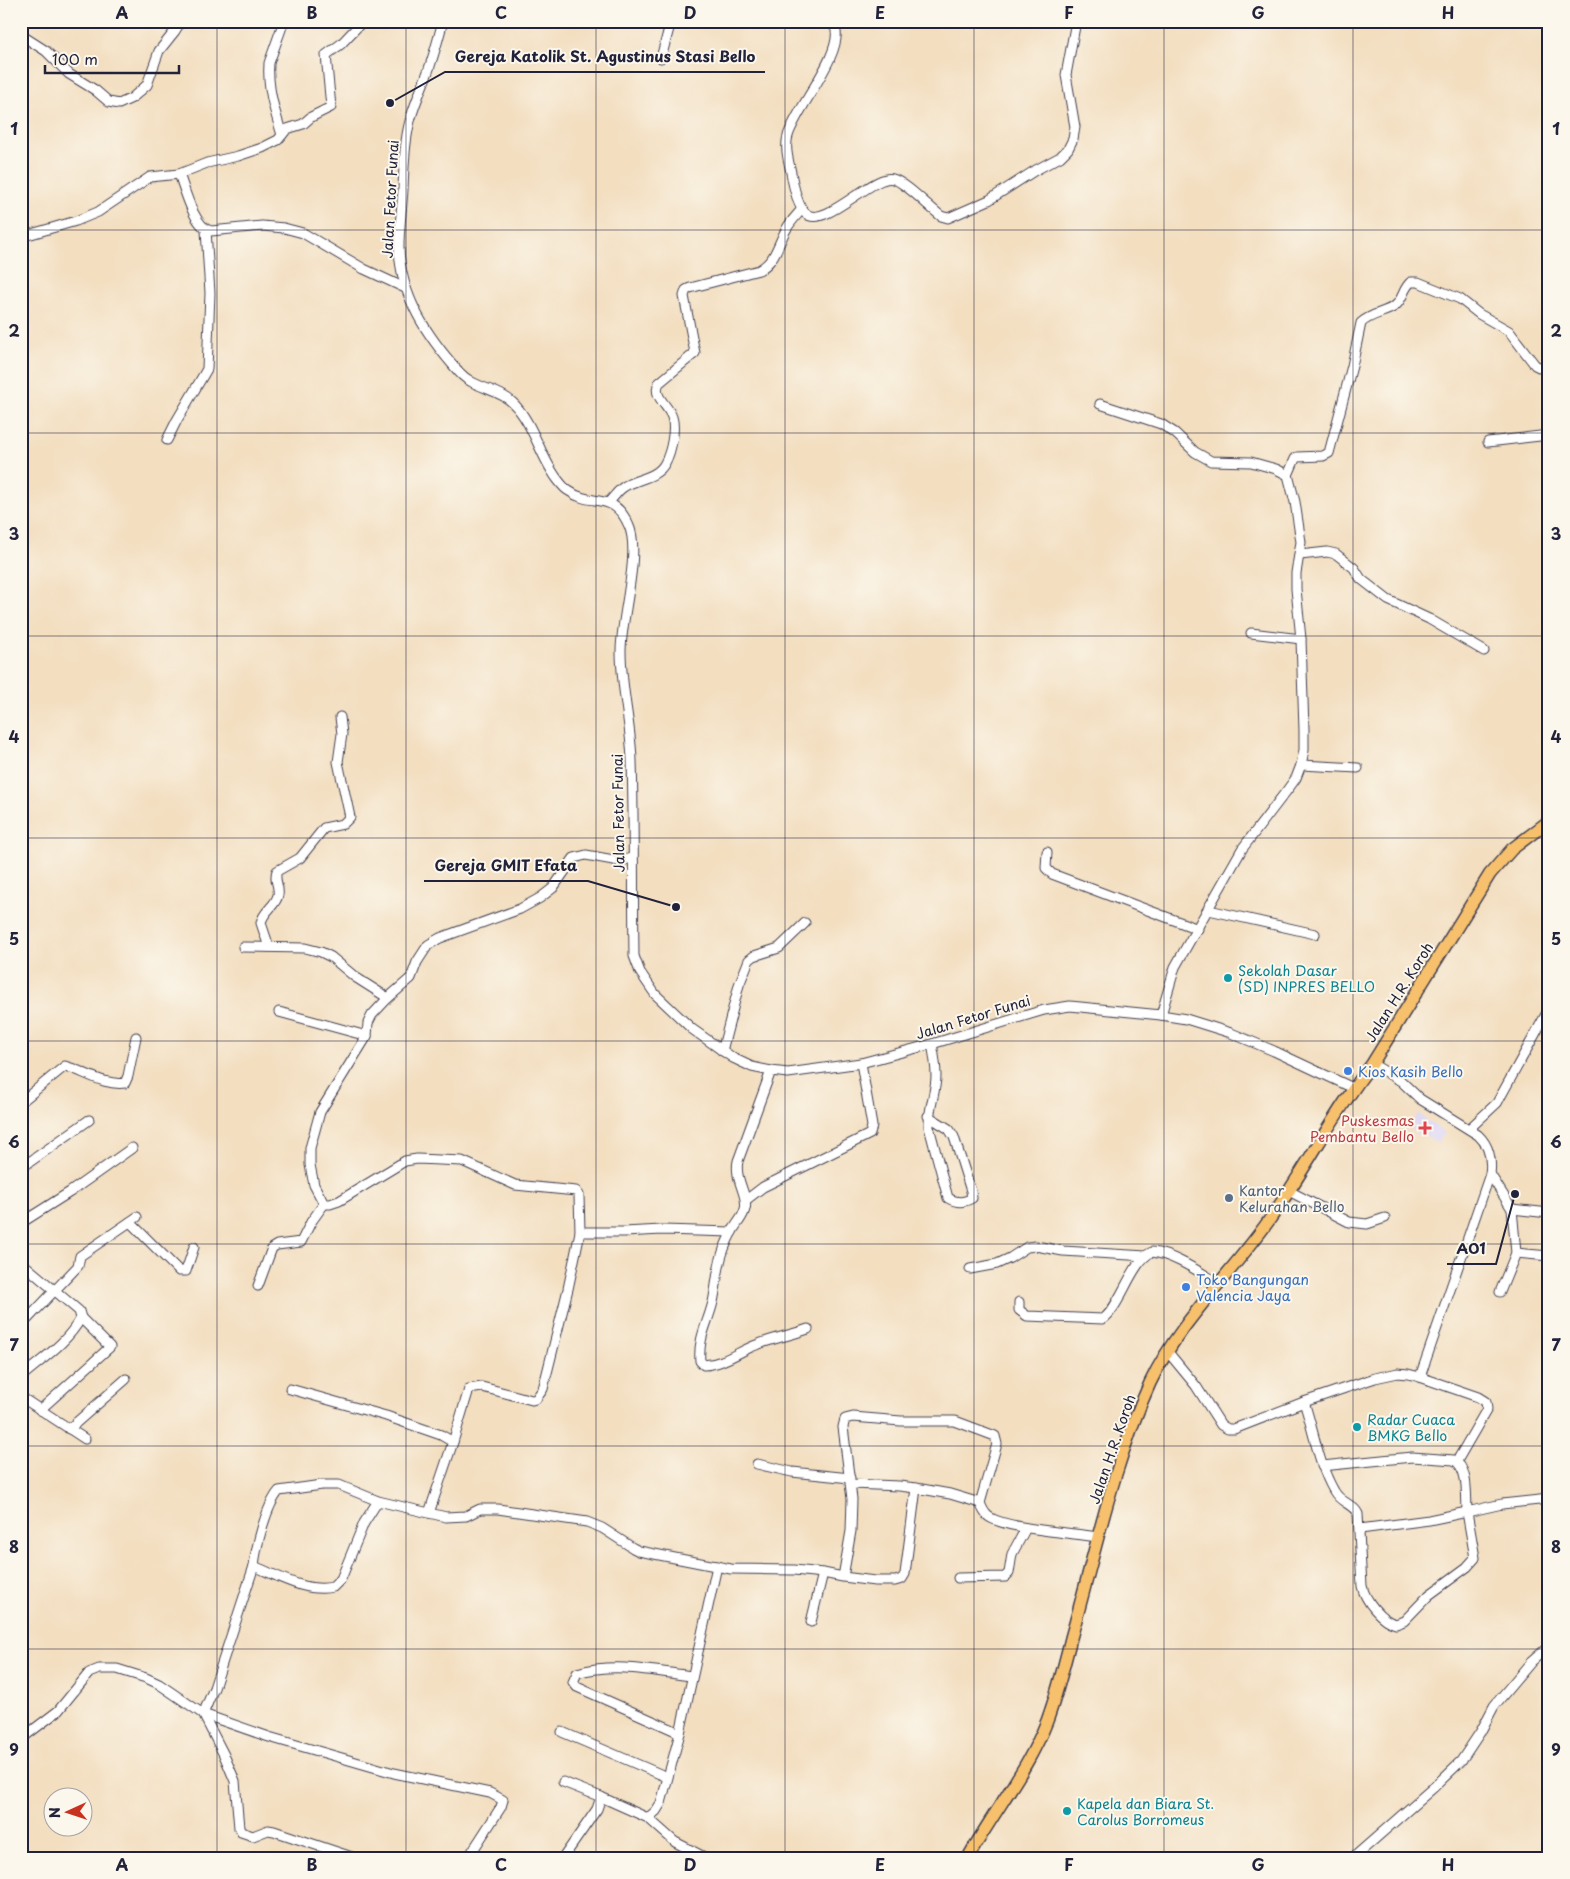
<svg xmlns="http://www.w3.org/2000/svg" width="1570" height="1879" font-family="'Playpen Sans',sans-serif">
<rect width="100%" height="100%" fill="#fbf7ec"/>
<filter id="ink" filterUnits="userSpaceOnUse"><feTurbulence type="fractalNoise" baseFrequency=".02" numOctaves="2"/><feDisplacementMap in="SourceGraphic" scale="10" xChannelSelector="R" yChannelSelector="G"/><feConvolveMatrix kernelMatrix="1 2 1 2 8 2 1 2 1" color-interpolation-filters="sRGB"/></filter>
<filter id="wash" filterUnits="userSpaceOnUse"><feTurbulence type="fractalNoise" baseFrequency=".0096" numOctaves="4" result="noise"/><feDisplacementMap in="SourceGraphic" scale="20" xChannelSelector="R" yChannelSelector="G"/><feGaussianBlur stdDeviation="1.12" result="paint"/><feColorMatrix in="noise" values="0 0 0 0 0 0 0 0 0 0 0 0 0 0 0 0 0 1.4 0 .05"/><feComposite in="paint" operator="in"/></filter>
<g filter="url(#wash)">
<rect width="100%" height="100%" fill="#f3dec0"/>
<path fill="#dbd6f7" d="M1418 1114 1445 1133 1437 1143 1421 1132 1418 1135 1411 1130 1415 1126 1412 1123Z"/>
</g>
<g filter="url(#ink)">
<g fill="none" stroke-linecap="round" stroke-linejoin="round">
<defs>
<g id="minor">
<path d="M443 21C438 40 433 59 426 77 420 92 414 106 410 121 404 143 404 167 403 189 402 208 399 228 399 247 400 296 427 336 459 372 474 389 498 388 513 403 534 424 540 457 558 480 561 484 565 489 569 491 592 508 614 490 629 526 641 553 621 618 621 651 621 688 631 724 632 761 634 826 633 891 634 956L640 972 655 994 692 1029 733 1058 752 1067 771 1071 788 1073 861 1063 932 1044 1044 1010 1070 1006 1161 1015 1186 1019 1231 1033 1274 1051 1353 1088"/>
<path d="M829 21 835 27C845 52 795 110 788 136 784 149 790 165 792 178 794 188 798 206 805 213 824 231 873 173 893 179 905 182 930 208 941 216L948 218 989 200 1034 171 1060 157 1068 149 1073 139 1075 127 1066 75 1076 21"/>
<path d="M21 35 46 51 69 74 95 90 109 102 119 104 132 98 147 85 159 51 175 31 181 21"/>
<path d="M661 58 671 21"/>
<path d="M282 135C275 112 267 88 269 63L284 21"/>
<path d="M179 174C185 190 194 227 211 231L262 226 284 228 303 233 364 269 405 288"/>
<path d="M21 237 76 221 98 212 150 177 179 174 207 163 238 156 262 148 278 140 287 129 303 124 311 117 331 107 326 55 341 44 360 24"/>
<path d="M1100 404 1161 424 1175 433 1195 452 1211 461 1251 462 1276 469 1288 475 1295 502 1301 542 1296 573V589L1301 639 1304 730V750L1301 765 1296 778 1288 789 1242 849 1175 967 1161 1015"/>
<path d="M167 440 177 420 207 369 210 293 206 230"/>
<path d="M1488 442 1549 435"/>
<path d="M1288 475 1295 459 1297 457 1323 456 1329 453 1352 366 1361 323C1370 314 1384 313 1395 306 1403 300 1403 288 1411 282H1418L1460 299 1479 314 1509 331 1535 365 1539 367H1549"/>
<path d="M609 502C614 497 619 489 625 486 639 478 657 478 665 463 671 452 676 429 672 417 668 405 652 396 659 383L695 353 684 296 686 290 690 288 759 270C776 261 778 243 787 228 791 221 797 215 802 209"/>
<path d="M1300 555 1327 552 1336 554 1354 568 1361 579 1388 600 1429 619 1484 651"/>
<path d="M1251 633 1301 639"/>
<path d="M1301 765 1358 768"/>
<path d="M21 830 23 836 21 839"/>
<path d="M1047 852 1046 868 1052 874 1198 929"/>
<path d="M1209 910 1315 934"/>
<path d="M243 947 305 948 321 952 331 957 355 977 388 998"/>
<path d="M269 947 261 923C263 911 276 906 278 895 280 887 273 879 277 871L300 858 324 828 343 824 350 817 338 762 342 734 340 717"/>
<path d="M279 1012 367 1036"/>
<path d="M722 1051 739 985 749 960 754 956 779 948 805 923"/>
<path d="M1372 1064 1401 1081 1420 1099 1478 1135C1489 1145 1492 1160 1490 1174L1420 1377"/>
<path d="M771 1071 738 1161C734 1180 749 1196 745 1209 743 1218 736 1224 732 1232 729 1237 726 1244 724 1249 717 1267 717 1284 713 1302 708 1323 698 1337 700 1361L704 1365C725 1364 740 1350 759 1344 775 1338 791 1335 808 1329"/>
<path d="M21 1102 65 1066C84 1071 104 1086 125 1083L128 1076 136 1037"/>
<path d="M928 1116 949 1129 954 1137 971 1191 972 1198C963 1203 957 1203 948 1198L929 1127C928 1109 936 1093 936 1076 936 1065 934 1054 932 1044"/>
<path d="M1469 1129 1497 1103 1549 1009"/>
<path d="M21 1168 89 1120"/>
<path d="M1490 1174 1512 1209 1516 1253 1500 1292"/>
<path d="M1289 1191 1349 1222 1367 1224 1385 1218"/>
<path d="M746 1200 763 1187 870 1134 872 1126 861 1063"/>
<path d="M1512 1209 1549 1213"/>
<path d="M130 1222 179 1271H186L194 1247"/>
<path d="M21 1223 70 1192 132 1148"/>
<path d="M580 1232H624L662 1230 732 1232"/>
<path d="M1516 1253 1549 1256"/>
<path d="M21 1262 79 1311 81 1318C66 1344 43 1358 21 1377"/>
<path d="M970 1269 997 1264 1010 1258 1027 1247 1036 1246 1063 1251 1146 1256"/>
<path d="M258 1286 272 1248 277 1245 301 1242 311 1222 324 1204"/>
<path d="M1019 1302V1310L1027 1316 1103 1319C1120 1308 1132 1260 1152 1252 1173 1254 1201 1273 1220 1284"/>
<path d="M21 1326 78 1266 80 1256 137 1217"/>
<path d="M1168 1352 1196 1386 1221 1425 1228 1429H1234L1304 1402C1314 1432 1318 1463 1334 1491 1341 1504 1353 1503 1358 1514L1362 1586C1365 1600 1381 1621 1396 1624L1404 1621 1429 1595 1467 1567 1475 1558 1467 1512 1429 1520 1360 1529"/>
<path d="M290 1389 386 1416 441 1435 453 1442"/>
<path d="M21 1397 85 1439"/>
<path d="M1304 1402 1375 1378 1398 1373 1408 1374 1420 1377 1478 1397 1486 1402 1487 1409 1457 1461"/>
<path d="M40 1410 110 1347 81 1318"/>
<path d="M69 1429 126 1379"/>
<path d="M757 1464 792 1472 850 1478"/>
<path d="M1322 1466 1412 1457 1454 1460C1469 1468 1466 1497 1467 1512L1502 1504 1549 1499"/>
<path d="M851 1484 899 1486 916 1488"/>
<path d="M980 1503C982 1508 984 1513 988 1516 1004 1529 1075 1533 1098 1537"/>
<path d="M429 1513 453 1442 469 1389 482 1387 532 1400 536 1399 543 1389 568 1289 580 1232 579 1195 576 1191 515 1185 462 1161 417 1159 405 1161 339 1201 330 1204H324L314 1185 310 1165V1148L320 1112 367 1036 368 1023 372 1015 388 998 411 978 417 962 428 945 440 938 520 909 540 898 553 888 574 858 586 855 619 861 632 858"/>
<path d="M254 1566C278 1576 307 1593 333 1587L341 1579 364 1523 378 1501"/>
<path d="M958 1578 1005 1577 1009 1573 1012 1554 1026 1528"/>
<path d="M811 1622 823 1573"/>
<path d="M562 1732 667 1777"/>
<path d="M680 1733 577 1687 573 1682 577 1673C615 1662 653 1671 691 1676"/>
<path d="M21 1739 58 1711 89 1673 99 1669H117L146 1678 159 1684 203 1714 269 1737 394 1773 490 1793 503 1800 501 1807 468 1858"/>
<path d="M563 1782 601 1797 648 1818 656 1811 661 1803 680 1733 717 1566"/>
<path d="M648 1818 675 1842 706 1858"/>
<path d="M355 1858 274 1831 268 1830 253 1836 241 1832 239 1828 235 1781 224 1755 203 1714 214 1688 254 1566C256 1547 266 1506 279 1491L322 1485H339L378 1501 446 1517 466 1516 480 1509H498L587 1522 602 1528 633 1548 639 1551 731 1569 794 1570 823 1573 843 1577 875 1581H895L902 1579 905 1574 916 1488 950 1494 980 1503 997 1444 995 1436 955 1421H901L853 1417 845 1419 843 1427 852 1499 851 1531 843 1577"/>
<path d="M563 1858 597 1809 601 1797"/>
<path d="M1353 1858 1434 1787 1461 1761 1481 1731 1494 1706 1531 1662 1549 1646"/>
</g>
<path id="major" d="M968 1858C993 1812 1028 1770 1047 1721 1057 1694 1064 1666 1071 1638 1095 1553 1113 1464 1150 1383 1178 1323 1232 1273 1270 1219 1306 1169 1334 1112 1372 1064L1490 874 1512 849 1549 821"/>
</defs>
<use href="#minor" stroke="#413e4f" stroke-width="11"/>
<use href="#major" stroke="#413e4f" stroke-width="14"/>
<use href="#minor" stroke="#fff" stroke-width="9"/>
<use href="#major" stroke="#f7c06c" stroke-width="11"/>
</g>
</g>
<path fill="none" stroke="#22223b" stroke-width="1" stroke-opacity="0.55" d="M217 21V1858M406 21V1858M596 21V1858M785 21V1858M974 21V1858M1164 21V1858M1353 21V1858M21 230H1549M21 433H1549M21 636H1549M21 838H1549M21 1041H1549M21 1244H1549M21 1446H1549M21 1649H1549"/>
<g fill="#0f9aa8" stroke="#fbf7ec" stroke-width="2">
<circle cx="1228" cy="978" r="5"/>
<circle cx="1357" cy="1427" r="5"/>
<circle cx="1067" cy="1811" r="5"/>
</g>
<g fill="#3f7fe0" stroke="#fbf7ec" stroke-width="2">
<circle cx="1348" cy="1071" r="5"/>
<circle cx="1186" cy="1287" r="5"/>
</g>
<path fill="#e0444e" stroke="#fbf7ec" stroke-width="2" d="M1422.5 1120.5h5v5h5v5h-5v5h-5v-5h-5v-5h5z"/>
<circle fill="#5c6f8a" stroke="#fbf7ec" stroke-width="2" cx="1229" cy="1198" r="5"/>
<g text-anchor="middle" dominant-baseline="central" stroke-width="4" stroke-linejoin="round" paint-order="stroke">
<g font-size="14" fill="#22223b" stroke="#fbf7ec">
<text transform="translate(390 199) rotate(-87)">Jalan Fetor Funai</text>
<text transform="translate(618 813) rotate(-91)">Jalan Fetor Funai</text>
<text transform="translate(1399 992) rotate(-58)">Jalan H.R. Koroh</text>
<text transform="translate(973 1017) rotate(-17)">Jalan Fetor Funai</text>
<text transform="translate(1112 1449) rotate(-71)">Jalan H.R. Koroh</text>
</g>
<g font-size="14" fill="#0d838f" stroke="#fbf7ec" text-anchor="start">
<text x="1238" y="970">Sekolah Dasar<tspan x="1238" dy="16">(SD) INPRES BELLO</tspan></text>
<text x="1367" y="1419">Radar Cuaca<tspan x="1367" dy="16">BMKG Bello</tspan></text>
<text x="1077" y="1803">Kapela dan Biara St.<tspan x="1077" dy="16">Carolus Borromeus</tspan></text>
</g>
<g font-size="14" fill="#366cbe" stroke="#fbf7ec" text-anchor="start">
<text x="1358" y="1071">Kios Kasih Bello</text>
<text x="1196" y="1279">Toko Bangungan<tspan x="1196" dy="16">Valencia Jaya</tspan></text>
</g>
<g font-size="14" fill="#be3a42" stroke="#fbf7ec" text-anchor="end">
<text x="1414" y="1120">Puskesmas<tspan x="1414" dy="16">Pembantu Bello</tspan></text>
</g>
<g font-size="14" fill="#4e5e75" stroke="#fbf7ec" text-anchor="start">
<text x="1239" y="1190">Kantor<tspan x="1239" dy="16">Kelurahan Bello</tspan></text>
</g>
</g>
<path fill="none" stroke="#22223b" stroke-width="2" d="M390 103L445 72H765M676 907L588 881H424M1515 1194L1496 1264H1447"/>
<g fill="#22223b" stroke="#fbf7ec" stroke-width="2">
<circle cx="390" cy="103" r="5"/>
<circle cx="676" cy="907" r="5"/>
<circle cx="1515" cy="1194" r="5"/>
</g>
<g font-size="15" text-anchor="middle" font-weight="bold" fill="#22223b" stroke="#fbf7ec" stroke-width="4" stroke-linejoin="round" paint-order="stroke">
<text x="605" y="62">Gereja Katolik St. Agustinus Stasi Bello</text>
<text x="506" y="871">Gereja GMIT Efata</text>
<text x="1471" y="1254">A01</text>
</g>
<rect width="1570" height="1879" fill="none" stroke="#fbf7ec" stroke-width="55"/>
<g transform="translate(68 1812) rotate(267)"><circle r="24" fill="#fbf7ec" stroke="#a4a2a5"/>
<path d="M0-4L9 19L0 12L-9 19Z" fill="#c8321e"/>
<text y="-8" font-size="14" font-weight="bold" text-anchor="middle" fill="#22223b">N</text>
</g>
<path d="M45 65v8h134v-8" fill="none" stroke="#22223b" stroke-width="2.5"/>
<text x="52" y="65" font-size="15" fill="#22223b" stroke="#fbf7ec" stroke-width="4" paint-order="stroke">100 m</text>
<rect x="28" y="28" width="1514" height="1824" fill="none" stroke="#22223b" stroke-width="2"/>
<g font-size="16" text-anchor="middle" font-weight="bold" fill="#22223b">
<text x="122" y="19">A</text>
<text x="312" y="19">B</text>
<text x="501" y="19">C</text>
<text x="690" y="19">D</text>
<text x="880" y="19">E</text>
<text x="1069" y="19">F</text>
<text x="1258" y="19">G</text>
<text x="1448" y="19">H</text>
<text x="14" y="135">1</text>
<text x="1556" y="135">1</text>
<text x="14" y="337">2</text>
<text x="1556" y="337">2</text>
<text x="14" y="540">3</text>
<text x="1556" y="540">3</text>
<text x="14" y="743">4</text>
<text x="1556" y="743">4</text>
<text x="14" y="945">5</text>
<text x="1556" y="945">5</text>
<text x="14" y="1148">6</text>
<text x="1556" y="1148">6</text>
<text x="14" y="1351">7</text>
<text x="1556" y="1351">7</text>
<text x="14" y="1553">8</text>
<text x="1556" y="1553">8</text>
<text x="14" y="1756">9</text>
<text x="1556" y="1756">9</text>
<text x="122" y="1871">A</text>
<text x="312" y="1871">B</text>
<text x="501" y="1871">C</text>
<text x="690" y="1871">D</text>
<text x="880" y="1871">E</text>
<text x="1069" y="1871">F</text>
<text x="1258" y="1871">G</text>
<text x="1448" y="1871">H</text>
</g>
</svg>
